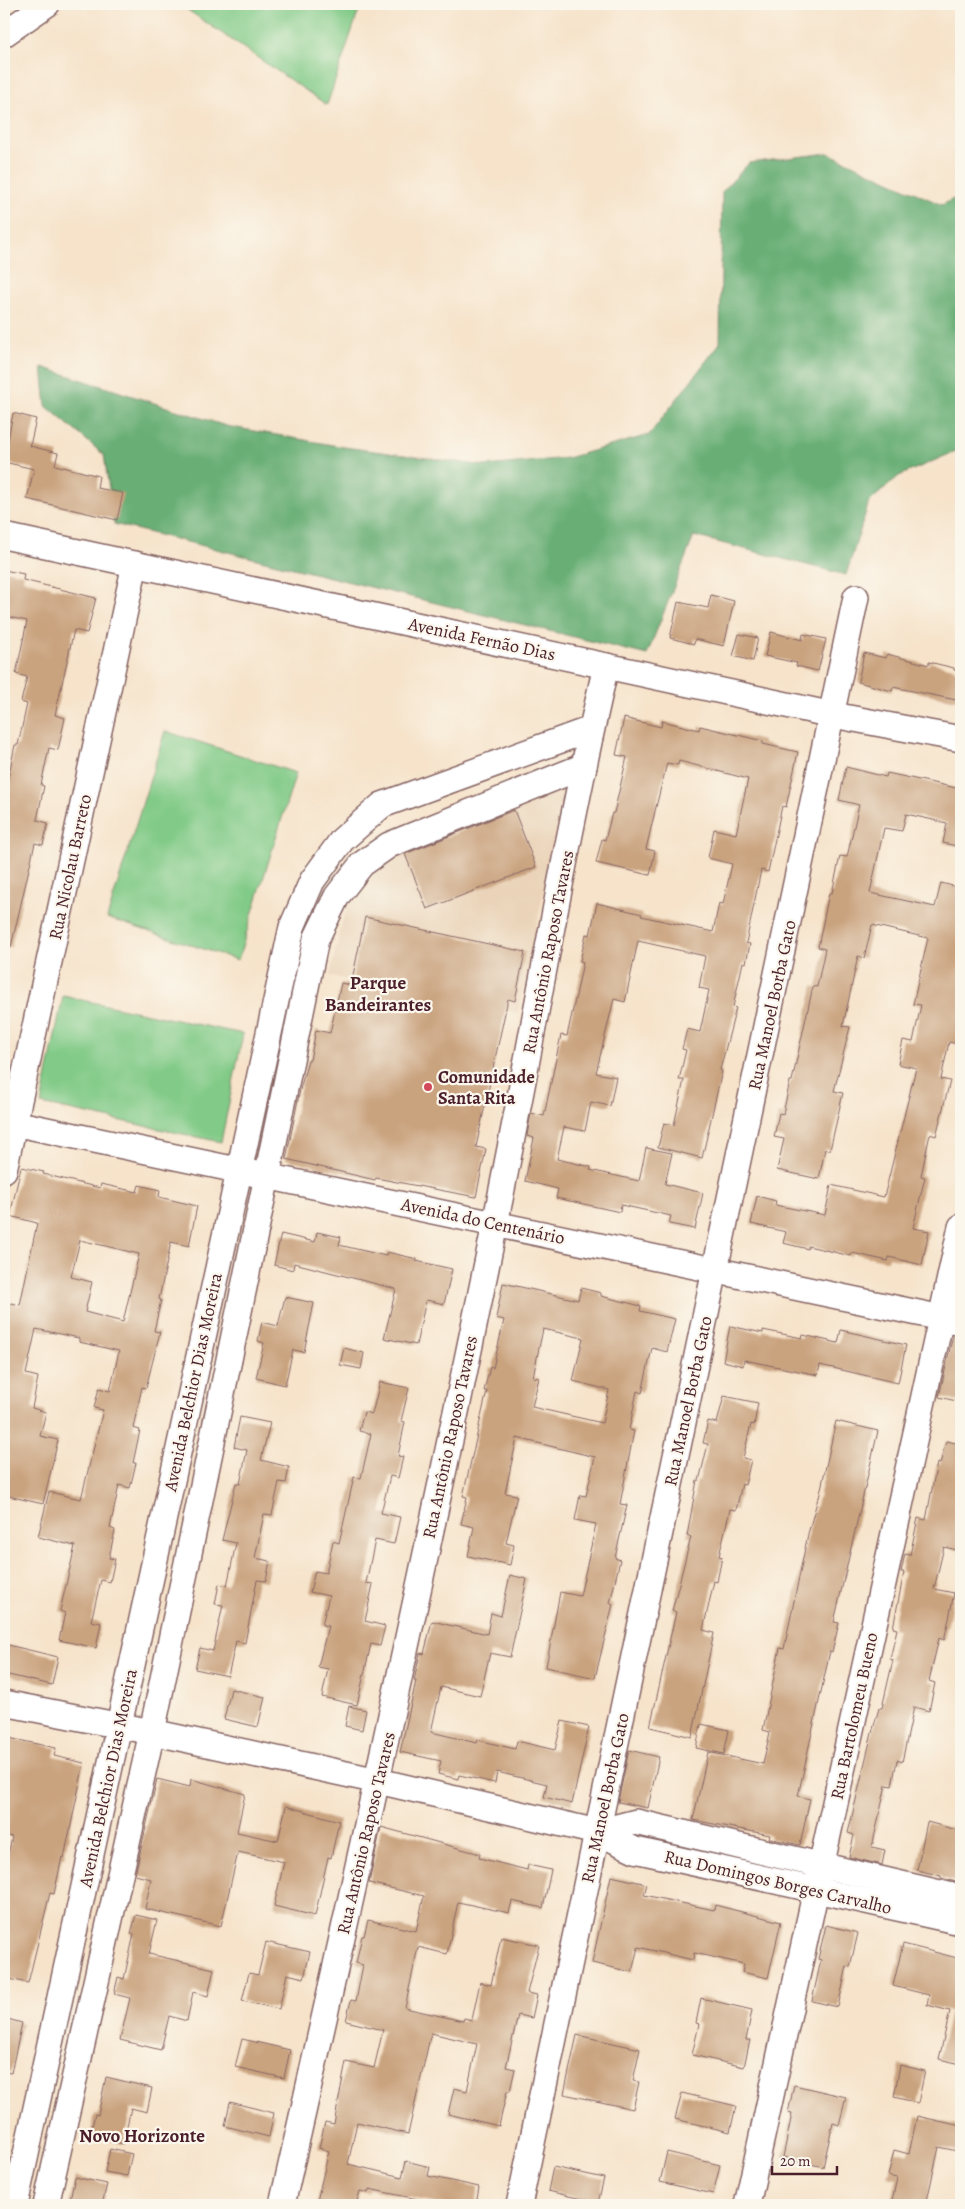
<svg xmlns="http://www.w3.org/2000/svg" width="965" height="2209" font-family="Alegreya,serif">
<rect width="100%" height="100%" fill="#fbf7ec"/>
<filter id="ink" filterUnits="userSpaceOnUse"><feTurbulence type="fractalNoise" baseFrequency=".02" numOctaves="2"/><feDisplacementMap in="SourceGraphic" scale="10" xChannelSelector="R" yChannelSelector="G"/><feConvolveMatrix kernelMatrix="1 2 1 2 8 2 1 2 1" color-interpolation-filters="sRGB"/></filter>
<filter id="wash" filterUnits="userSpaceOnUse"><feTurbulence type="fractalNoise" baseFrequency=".0096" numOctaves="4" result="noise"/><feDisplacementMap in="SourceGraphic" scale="20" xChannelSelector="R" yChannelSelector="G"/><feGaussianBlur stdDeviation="1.12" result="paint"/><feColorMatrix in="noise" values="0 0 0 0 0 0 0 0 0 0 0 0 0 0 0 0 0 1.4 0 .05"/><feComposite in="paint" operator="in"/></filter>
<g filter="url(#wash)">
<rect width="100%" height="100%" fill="#f6e3ca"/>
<path fill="#ead3b8" d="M561 783 566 787 518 1013 330 976 343 918 353 893 367 874 384 859Z"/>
<g fill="#81ca87" stroke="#667459">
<path d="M179 4H361L327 105Z"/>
<path d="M165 731 296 773 238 960 107 918Z"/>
<path d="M63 996 243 1034 221 1142 41 1104Z"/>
</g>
<path fill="#68ae74" stroke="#596650" d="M828 153 942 205 961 195V449L899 476 869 502 846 575 694 536 647 655 114 524 104 455 46 406 42 367 226 426 344 447 486 466 567 458 649 435 720 343 722 192 749 163Z"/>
<g id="blocks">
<g fill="#c9a27e" fill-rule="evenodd">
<path d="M13 413 36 419 30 446 58 453 55 465 99 476 97 488 123 493 117 520 27 499 34 469 4 462Z"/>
<path d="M4 570 24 574 23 580 96 598 87 633 74 630 55 715 65 718 58 750 49 748 41 785 44 786 37 820 48 823 43 845 35 843 11 947 4 946V798L15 745H18L27 704 21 702 27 677 16 674 27 621 4 616Z"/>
<path d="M711 595 734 601 724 646 695 639 694 644 670 638 678 602 708 608Z"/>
<path d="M771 632 802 640 803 634 826 639 818 671 796 666 797 663 765 656Z"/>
<path d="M739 634 758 638 753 661 733 656Z"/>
<path d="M864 653 886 658 887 654 929 665V662L954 668V670L961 672V701L893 687 892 691 858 682Z"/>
<path d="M624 718 661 727 662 721 699 730 700 726 763 741V744L798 752 786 807 782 806 768 872 761 870 746 943 750 944 746 963 743 962 733 1007 736 1008 720 1070 722 1071 702 1158 658 1147 664 1123 674 1125 684 1080H679L686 1050 682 1049 687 1029 700 1032 709 990 699 988 705 956 638 941 625 1002 614 999 596 1073 616 1077 610 1106 591 1102 585 1131 564 1127 557 1159 591 1167 590 1170 639 1181 646 1148 672 1153 665 1184 703 1193 695 1229 669 1224 671 1216 621 1205 620 1212 556 1198 558 1189 525 1181 534 1138 527 1136 531 1113 544 1116 561 1035 567 1036 577 991 583 962 580 961 586 934 590 935 597 903 642 914 641 916 713 932 719 903 723 904 732 864 708 858 714 829 736 834 748 779 679 761 678 765 667 763 656 807 646 849 655 851 650 875 596 863 602 839 605 840 612 813H614L627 757 616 755Z"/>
<path d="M846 767 886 777 887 773 961 789V847L943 843 947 823 906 814 902 831 884 828 870 893 935 907 941 883 961 888V1045L949 1042 941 1079 950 1081 936 1136 930 1134 921 1176 925 1177 913 1228 929 1231 922 1265 889 1257 888 1261 852 1253 851 1256 808 1246V1249L783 1243 786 1232 751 1224 757 1196 776 1201 775 1205 825 1215 831 1185 884 1197 916 1068 898 1064 903 1040 913 1042 921 1005 913 1004 928 938 872 925 864 958 858 956 843 1026 850 1027 834 1091 843 1093 830 1150 825 1149 819 1179 777 1170 784 1139 774 1137 779 1113 783 1114 790 1081H792L813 986 817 987 825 949 818 947 829 893H832L840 856 847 857 859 805 839 800Z"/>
<path d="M514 810 536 867 427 909 405 854Z"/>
<path d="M365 917 525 952 515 1001 508 999 476 1147 486 1149 476 1197 376 1178 375 1180 286 1159 300 1090 308 1060H310L316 1030 330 1033 341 983 351 985Z"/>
<path d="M21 1167 44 1172 43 1174 100 1188 101 1184 137 1192 139 1185 160 1190 159 1197 197 1206 189 1246 171 1242 159 1299 161 1300 154 1331 160 1332 146 1388 142 1387 133 1428 140 1430 133 1463H136L130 1488 119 1485 110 1528 115 1530 109 1558 115 1559 110 1582 101 1580 91 1621 101 1623 96 1648 59 1640 65 1613 60 1611 75 1546 38 1537 49 1492 81 1499 103 1410 94 1408 99 1388 110 1391 119 1351 79 1342V1338L36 1329 26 1374 38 1377 32 1408 46 1412 40 1436 58 1440 43 1504 4 1495V1335L11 1303 20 1305 37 1223 10 1216ZM80 1240 139 1254 123 1322 85 1312 92 1282 71 1277Z"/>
<path d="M317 1232 341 1237 339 1245 386 1256 387 1252 417 1259 416 1261 452 1269 444 1304 426 1300 416 1345 384 1338 396 1289 294 1263 293 1270 274 1265 281 1234 315 1242Z"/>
<path d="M503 1283 578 1300 581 1288 601 1293V1296L641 1306 640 1311 675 1319 667 1352 652 1348 642 1393 637 1391 629 1430 634 1431 620 1504 627 1505 615 1558 620 1560 610 1603 613 1604 595 1678 546 1667 560 1592 580 1596 596 1524 575 1520 580 1495 586 1496 595 1457 517 1438 505 1493 517 1495 506 1543 514 1545 510 1565 468 1556 474 1527 461 1524 467 1497 463 1496 487 1391H484L490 1367 493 1368 504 1320 496 1318ZM543 1329 583 1338 573 1381 609 1390 602 1423 532 1407 539 1378 533 1377Z"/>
<path d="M285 1297 314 1303 304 1352 293 1350 285 1385 256 1378 264 1343 258 1341 262 1322 278 1326Z"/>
<path d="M730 1326 763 1333V1330L802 1338 803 1335 838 1343 841 1330 906 1345 898 1383 820 1365 818 1375 744 1360 743 1366 723 1361Z"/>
<path d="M953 1335 961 1336V1402L939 1397Z"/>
<path d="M344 1348 364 1353 361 1369 340 1365Z"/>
<path d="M380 1382 409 1388 401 1421 405 1422 398 1456 403 1457 398 1478 390 1476 381 1513 400 1517 394 1544 375 1540 366 1583 373 1584 365 1621 385 1626 380 1646 371 1644 357 1705 322 1697 328 1669 318 1667 328 1626 322 1625 329 1596 310 1592 315 1571 326 1573 333 1541 339 1543 354 1477 361 1478 371 1434 359 1431 364 1412 372 1414Z"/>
<path d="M724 1396 758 1403 754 1425 751 1424 743 1458 751 1460 745 1485 742 1484 736 1510 730 1509 719 1556 722 1557 717 1582 714 1581 703 1630 714 1633 692 1737 650 1727 676 1612 672 1611 691 1537 687 1536 697 1480 699 1481 708 1444 703 1443 708 1421 717 1423Z"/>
<path d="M240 1417 270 1423 261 1460 289 1467 286 1483 279 1482 272 1515 264 1514 255 1558 270 1561 266 1581 257 1580 245 1643 236 1641 228 1676 195 1669 200 1648 213 1651 223 1605 215 1604 219 1584 227 1586 236 1543 222 1540 236 1483 240 1484 247 1450 234 1447Z"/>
<path d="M836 1421 878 1431 834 1622 839 1623 832 1652 830 1651 798 1796 810 1799 800 1845 769 1838 770 1835 693 1820 708 1752 763 1764 770 1732 763 1730 780 1648 784 1649 808 1534 818 1498H819Z"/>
<path d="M946 1441 961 1444V1551L944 1547 934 1589 954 1593 949 1619 944 1640 939 1638 929 1681 935 1683 929 1711 914 1707 902 1762 897 1760 892 1786 886 1785 872 1847 885 1850 882 1865 849 1857 854 1835 848 1833 872 1733 879 1708H882L893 1660 890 1659 897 1629 893 1628 904 1572H901L905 1554 910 1555 918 1518 926 1520 937 1463 940 1464Z"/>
<path d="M510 1575 527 1579 510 1657 490 1653 480 1696 441 1687 431 1732 477 1743 478 1740 515 1749 517 1741 555 1750 562 1721 589 1727 572 1804 544 1797 547 1784 497 1772 495 1783 459 1775 458 1779 438 1774 441 1761 400 1752 416 1681H414L420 1653 424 1654 432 1621 487 1634 491 1613 501 1616Z"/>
<path d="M4 1644 58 1657 52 1685 4 1674Z"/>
<path d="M231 1689 265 1697 258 1727 224 1719Z"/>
<path d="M349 1706 366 1710 362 1730 345 1726Z"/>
<path d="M701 1724 729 1730 724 1754 696 1748Z"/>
<path d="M4 1737 56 1748 54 1756 84 1763 64 1858 62 1857 54 1894 50 1893 28 1983 4 1978V1873L12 1837 4 1835Z"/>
<path d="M629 1750 659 1757 648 1808 618 1802Z"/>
<path d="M157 1779 190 1787 191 1779 245 1794 237 1832 278 1841 286 1806 339 1821 331 1858 328 1857 315 1916 274 1906 284 1862 238 1852 221 1926 145 1909 151 1879 135 1875Z"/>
<path d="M927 1822 961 1831 960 1883 941 1878V1876L917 1870Z"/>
<path d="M381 1827 480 1854 479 1858 527 1870 528 1865 551 1870 543 1908 512 1901 509 1913 458 1902 447 1954 418 1947 405 2008 463 2021 464 2018 472 2020 480 1982 491 1985 501 1937 539 1945 527 1993 537 1995 532 2018 518 2015 506 2067 515 2069 510 2091H507L499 2126 448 2114 454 2088 467 2091 477 2044 431 2033 408 2134 357 2122 348 2164 402 2177 406 2161 430 2167 428 2176 479 2187 476 2205H446L369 2189 368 2193 360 2191 356 2205H316L329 2151 319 2148 325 2122 334 2124 346 2062 374 2068 383 2030 346 2021 351 2000 356 2001 363 1965 356 1963 362 1936H364L368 1920 416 1931 424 1896 369 1883Z"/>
<path d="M611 1876 647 1884 644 1895 714 1910 715 1905 781 1922 768 1978 742 1972 744 1964 694 1953 693 1960 638 1947 632 1972 592 1963Z"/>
<path d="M136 1915 157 1920 149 1954 214 1969 208 1996 193 1992 187 2021 169 2016 161 2050 120 2040 130 1998 114 1994 118 1977 124 1979 134 1934H131Z"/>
<path d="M826 1925 858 1933 850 1967 847 1966 838 2007 812 2001 821 1960 818 1959Z"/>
<path d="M266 1942 310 1952 304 1978 287 1974 279 2009 242 2001 249 1973 258 1975Z"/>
<path d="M903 1944 961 1959 959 1993H961V2064L939 2059 950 2011 927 2005 929 1995 893 1986Z"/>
<path d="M701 1998 752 2010 746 2040H750L744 2067 692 2055 699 2024 696 2023Z"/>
<path d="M4 2018 22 2023 11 2073 4 2072Z"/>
<path d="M577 2035 640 2049 633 2081 639 2082 633 2109 564 2094Z"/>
<path d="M242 2039 290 2050 284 2078 235 2067Z"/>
<path d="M900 2065 925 2071 918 2103 894 2097Z"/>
<path d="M106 2077 152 2088 147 2112 131 2108 123 2144 90 2136 95 2114 98 2115Z"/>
<path d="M794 2085 846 2097 839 2125 833 2123 823 2167 783 2157 792 2114 788 2113Z"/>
<path d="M682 2093 736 2106 730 2132 675 2119Z"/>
<path d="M230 2102 274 2113 269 2137 225 2126Z"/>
<path d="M917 2116 961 2126 957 2151 939 2147 926 2205H891L897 2178 888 2176 894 2150 909 2154Z"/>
<path d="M110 2149 132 2154 127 2176 105 2172Z"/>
<path d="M667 2152 720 2165 713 2194 660 2182Z"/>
<path d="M553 2167 604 2178 598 2203 548 2191Z"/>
<path d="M75 2177 107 2184 102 2205H69Z"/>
</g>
</g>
</g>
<g filter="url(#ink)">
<use href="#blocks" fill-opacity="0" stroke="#866463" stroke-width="1"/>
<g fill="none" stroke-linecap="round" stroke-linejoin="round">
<defs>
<g id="minor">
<path d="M4 34 47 4"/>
<path d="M4 536 833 715 961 739"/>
<path d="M4 1121 961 1322"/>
<path d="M4 1170 135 564"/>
<path d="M4 1703 152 1732 378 1781 597 1832 635 1850 961 1922"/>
<path d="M597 1832 636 1822 961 1898"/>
<path d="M15 2205 292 927 312 881 342 840 382 805 591 729"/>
<path d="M46 2205 152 1732 316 939 337 896 362 864 389 845 584 766"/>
<path d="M282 2205C356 1879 428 1552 495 1224 533 1038 563 851 606 666"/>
<path d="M519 2205 856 597"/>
<path d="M747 2205 961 1227"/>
</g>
</defs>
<use href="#minor" stroke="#866463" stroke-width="28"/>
<use href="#minor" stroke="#fff" stroke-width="25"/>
</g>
</g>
<circle fill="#d1495b" stroke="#fbf7ec" stroke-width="2" cx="428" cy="1087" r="5"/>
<g text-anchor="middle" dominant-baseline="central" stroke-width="4.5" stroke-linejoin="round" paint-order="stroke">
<g font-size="18" fill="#4a1f2b" stroke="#fbf7ec">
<text transform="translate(482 639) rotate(12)">Avenida Fernão Dias</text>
<text transform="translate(70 867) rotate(-78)">Rua Nicolau Barreto</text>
<text transform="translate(548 952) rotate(-79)">Rua Antônio Raposo Tavares</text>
<text transform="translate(772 1005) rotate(-78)">Rua Manoel Borba Gato</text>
<text transform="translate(483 1221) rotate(12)">Avenida do Centenário</text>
<text transform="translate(193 1382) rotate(-78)">Avenida Belchior Dias Moreira</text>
<text transform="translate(688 1401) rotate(-78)">Rua Manoel Borba Gato</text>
<text transform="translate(450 1437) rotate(-78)">Rua Antônio Raposo Tavares</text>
<text transform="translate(854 1716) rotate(-78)">Rua Bartolomeu Bueno</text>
<text transform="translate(108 1778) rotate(-78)">Avenida Belchior Dias Moreira</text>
<text transform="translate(605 1798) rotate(-78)">Rua Manoel Borba Gato</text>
<text transform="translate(366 1833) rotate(-77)">Rua Antônio Raposo Tavares</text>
<text transform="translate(778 1882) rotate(13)">Rua Domingos Borges Carvalho</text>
</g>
<g font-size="18" font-weight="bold" fill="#4a1f2b" stroke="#fbf7ec" text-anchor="start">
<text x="438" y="1077">Comunidade<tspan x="438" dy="21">Santa Rita</tspan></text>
</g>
<g font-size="19" font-weight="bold" fill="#4a1f2b" stroke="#fbf7ec">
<text x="378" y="983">Parque<tspan x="378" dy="22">Bandeirantes</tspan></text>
<text x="142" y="2136">Novo Horizonte</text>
</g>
</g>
<rect width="965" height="2209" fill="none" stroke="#fbf7ec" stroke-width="20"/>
<path d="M772 2166v8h65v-8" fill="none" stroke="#4a1f2b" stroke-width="2.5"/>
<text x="780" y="2166" font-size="15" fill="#4a1f2b" stroke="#fbf7ec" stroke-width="4" paint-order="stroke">20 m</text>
</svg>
